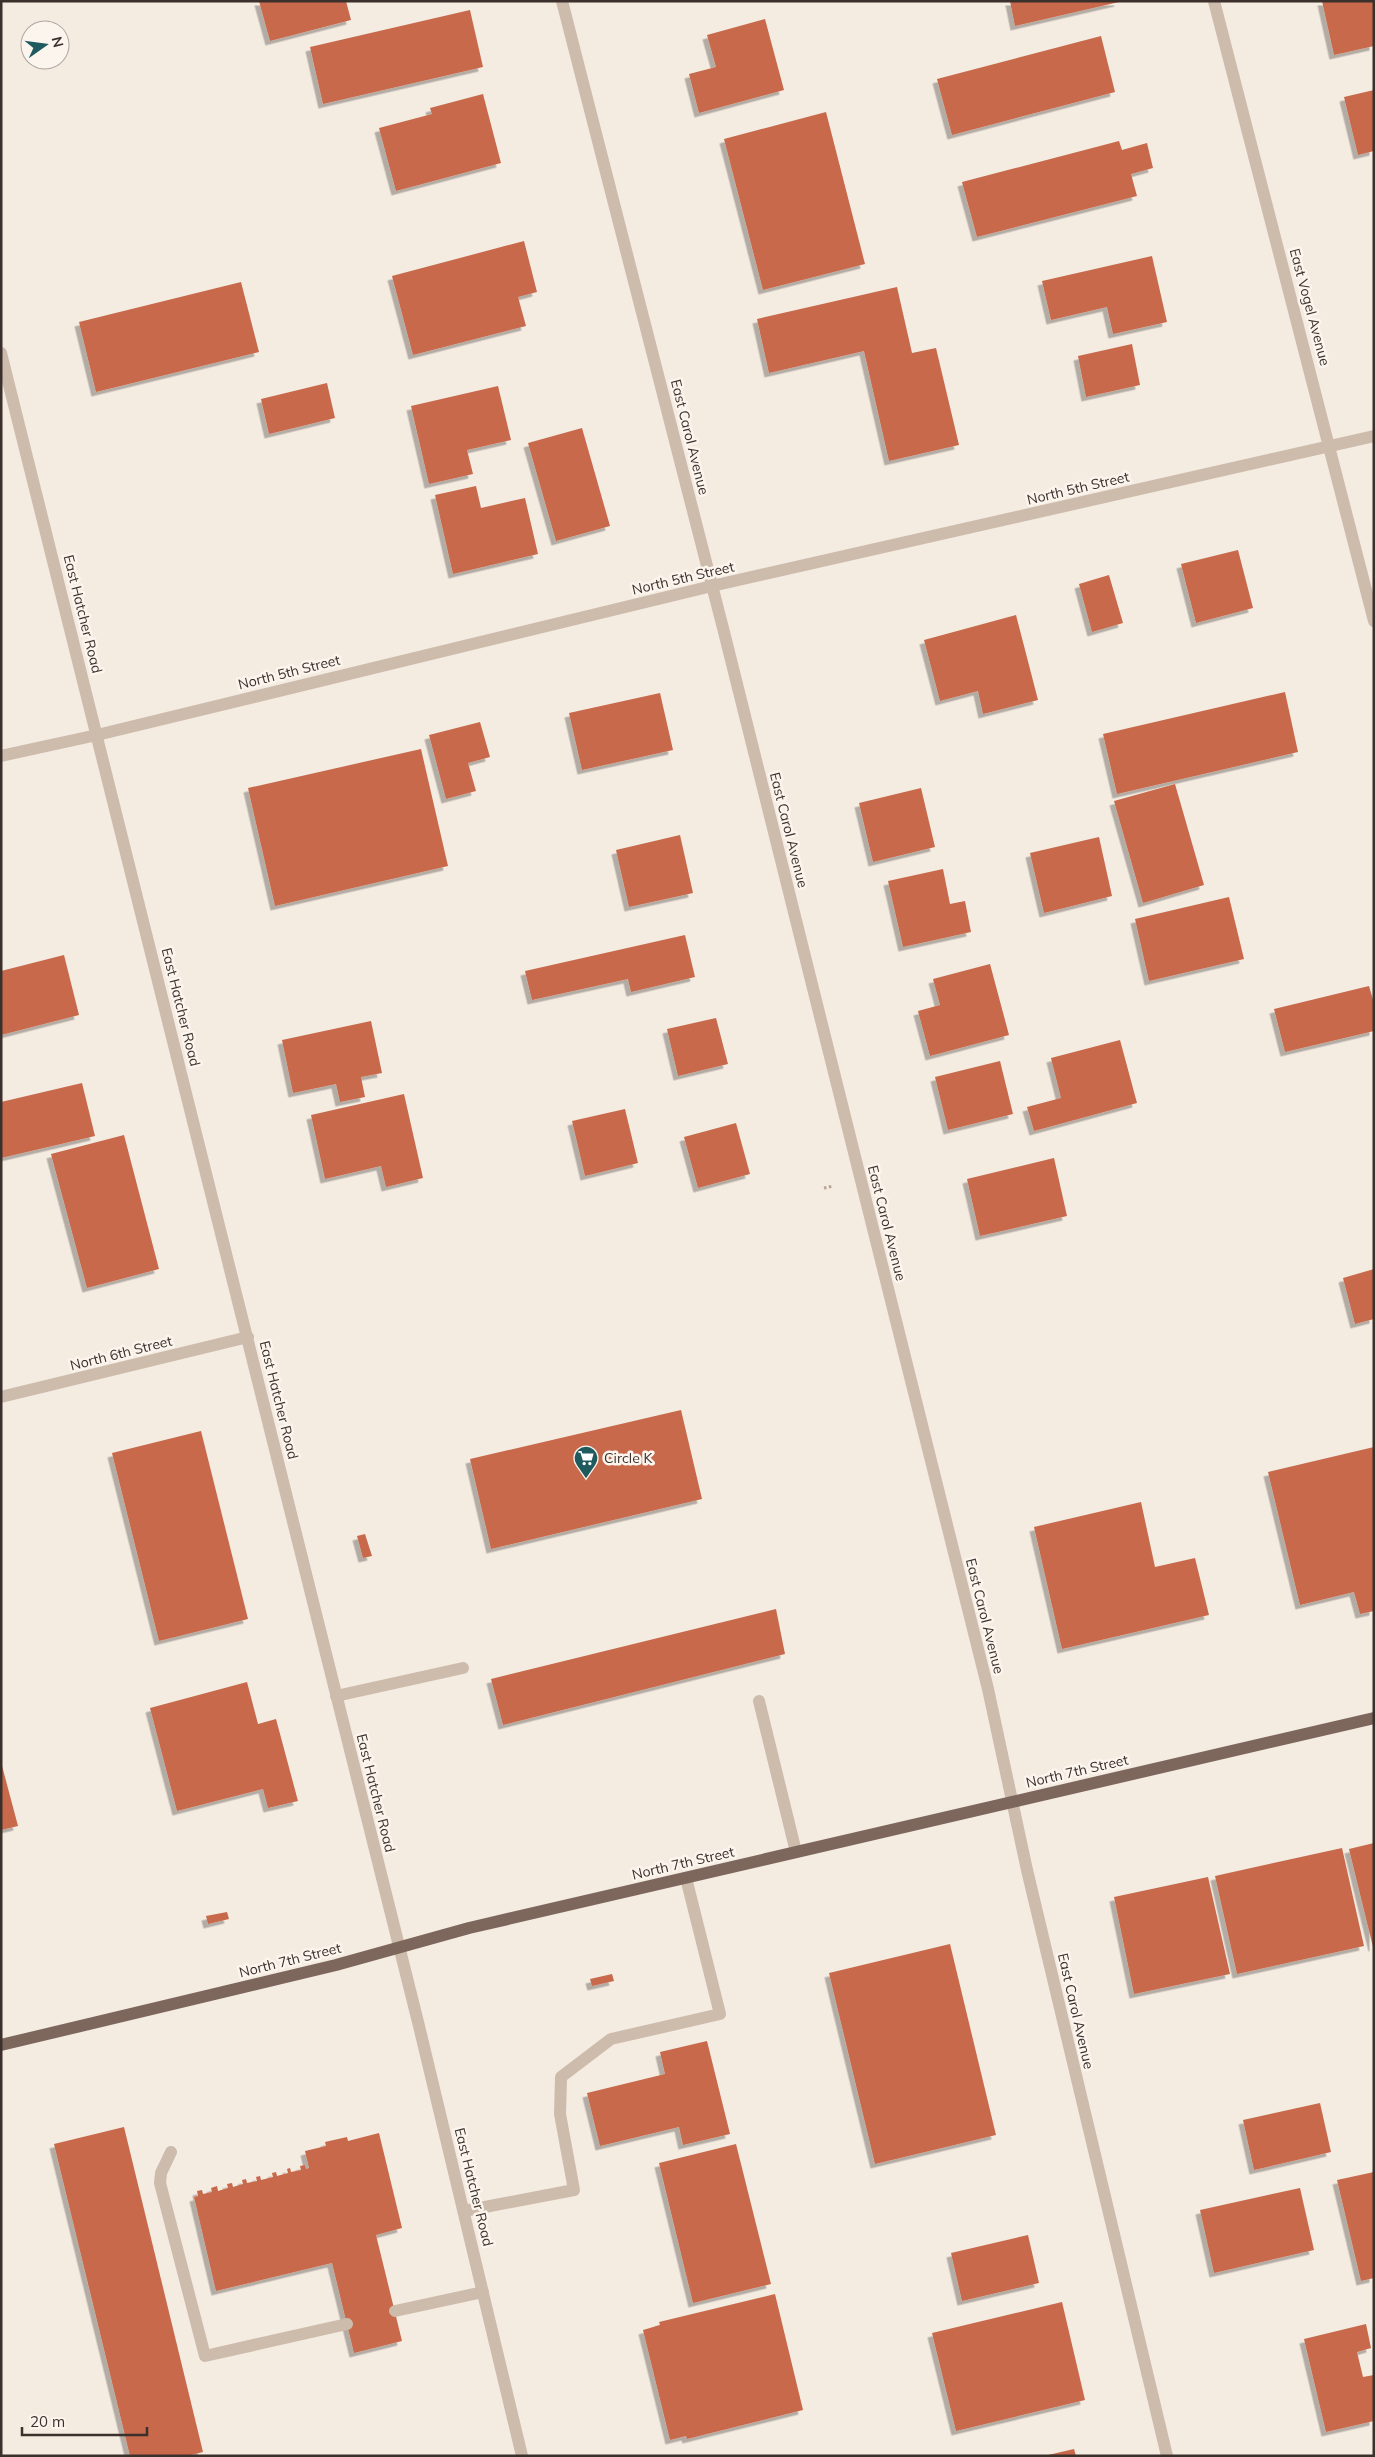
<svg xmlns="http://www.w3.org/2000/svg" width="1375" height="2457" font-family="Mulish,sans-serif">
<defs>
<filter id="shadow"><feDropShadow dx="-4.5" dy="4.5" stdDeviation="0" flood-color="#0004"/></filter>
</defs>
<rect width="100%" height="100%" fill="#f4ebe1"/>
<g fill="#c8694b" filter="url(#shadow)">
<path d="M259 1H346L351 20 270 41Z"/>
<path d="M1010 1H1119V2L1015 26Z"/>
<path d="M1322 1H1374V46L1334 55Z"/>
<path d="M470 10 483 67 323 104 310 47Z"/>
<path d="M765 19 784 90 699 113 689 74 716 67 707 35Z"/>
<path d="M1101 36 1115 92 952 135 937 79Z"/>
<path d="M1374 90V151L1358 155 1344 97Z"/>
<path d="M483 94 501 163 396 191 379 128 432 114 430 108Z"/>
<path d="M826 112 865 264 763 290 724 139Z"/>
<path d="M1119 141 1122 150 1147 143 1153 168 1131 174 1137 196 977 237 962 182Z"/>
<path d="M524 241 537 292 518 297 526 326 413 355 392 276Z"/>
<path d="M1152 256 1167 322 1113 334 1107 307 1051 320 1042 281Z"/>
<path d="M241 282 259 352 96 392 79 322Z"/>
<path d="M897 287 912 353 936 348 959 445 889 461 864 351 769 373 757 319Z"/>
<path d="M1132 344 1140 385 1086 397 1078 356Z"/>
<path d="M327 383 335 418 269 434 261 399Z"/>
<path d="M498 386 511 440 467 450 473 474 429 484 411 406Z"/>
<path d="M582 428 610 526 556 541 528 443Z"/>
<path d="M476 486 481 508 525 498 538 554 453 574 435 495Z"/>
<path d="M1238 550 1253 608 1196 623 1181 564Z"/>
<path d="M1109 575 1123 623 1092 632 1079 584Z"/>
<path d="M1016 615 1038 700 983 714 978 691 940 701 924 640Z"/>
<path d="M1285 692 1298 752 1117 794 1103 734Z"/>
<path d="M660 693 673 750 582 770 569 713Z"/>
<path d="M480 722 490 757 468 763 476 791 446 799 429 735Z"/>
<path d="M421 749 448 866 275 906 248 788Z"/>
<path d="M1175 784 1204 885 1143 903 1114 801Z"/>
<path d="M921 788 935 847 873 862 859 803Z"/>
<path d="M680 835 693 893 629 907 616 850Z"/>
<path d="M1099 837 1112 896 1044 913 1030 853Z"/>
<path d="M943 869 950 904 965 901 971 932 903 947 888 881Z"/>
<path d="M1229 897 1244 959 1149 981 1135 919Z"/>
<path d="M685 935 695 977 631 992 628 979 532 1000 525 971Z"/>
<path d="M64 955 79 1015 1 1035V971Z"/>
<path d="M990 964 1009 1035 930 1056 918 1011 940 1005 933 979Z"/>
<path d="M1369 986 1374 1003V1031L1285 1052 1274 1009Z"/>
<path d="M716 1018 728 1064 678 1076 667 1029Z"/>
<path d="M371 1021 382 1073 361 1077 365 1097 340 1102 336 1084 293 1093 282 1040Z"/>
<path d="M1120 1040 1137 1103 1034 1131 1027 1107 1061 1098 1051 1058Z"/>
<path d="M1000 1061 1013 1114 948 1130 935 1077Z"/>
<path d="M82 1083 95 1136 1 1158V1102Z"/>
<path d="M404 1094 423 1178 386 1187 381 1166 325 1179 311 1115Z"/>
<path d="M625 1109 638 1163 585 1176 572 1121Z"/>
<path d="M736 1123 750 1174 698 1188 684 1137Z"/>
<path d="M124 1135 159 1269 87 1288 51 1154Z"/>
<path d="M1054 1158 1067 1216 980 1236 967 1179Z"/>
<path d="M1374 1269V1319L1355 1324 1343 1278Z"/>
<path d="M681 1410 702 1499 491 1549 470 1459Z"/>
<path d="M201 1431 248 1619 159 1641 112 1453Z"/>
<path d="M1374 1447V1611L1360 1614 1354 1592 1300 1605 1268 1472Z"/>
<path d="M1141 1502 1155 1567 1195 1558 1209 1615 1062 1649 1034 1527Z"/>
<path d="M365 1534 372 1556 363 1558 357 1536Z"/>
<path d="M776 1609 785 1654 503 1725 491 1679Z"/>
<path d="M247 1682 258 1724 276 1719 298 1801 268 1808 263 1789 177 1811 150 1708Z"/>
<path d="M1 1762 18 1826 1 1830Z"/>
<path d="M1374 1843V1947H1373L1349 1849Z"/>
<path d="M1342 1848 1364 1946 1237 1974 1215 1876Z"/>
<path d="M1208 1877 1230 1974 1134 1994 1114 1897Z"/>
<path d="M227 1912 229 1919 208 1924 206 1916Z"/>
<path d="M950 1944 996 2135 875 2164 829 1973Z"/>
<path d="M612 1974 614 1981 592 1986 590 1979Z"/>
<path d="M707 2041 730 2134 683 2145 679 2127 600 2146 587 2093 665 2074 660 2052Z"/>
<path d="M1320 2103 1331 2152 1254 2170 1243 2120Z"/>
<path d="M124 2127 203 2452 187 2456H130L54 2144Z"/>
<path d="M379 2133 402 2228 376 2235 402 2341 354 2353 332 2263 216 2291 194 2197 198 2196 197 2191 202 2190 203 2194 212 2192 211 2188 217 2186 218 2191 228 2188 227 2184 232 2183 233 2187 243 2184 242 2180 246 2179 247 2183 257 2181 256 2177 260 2176 261 2180 273 2177 272 2173 276 2172 277 2176 288 2173 287 2169 290 2168 291 2172 301 2170 300 2166 305 2165 306 2169 309 2168 305 2151 326 2146 325 2142 347 2137 348 2141Z"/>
<path d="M736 2144 771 2284 693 2303 659 2163Z"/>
<path d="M1374 2172V2278L1361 2281 1337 2180Z"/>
<path d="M1300 2188 1314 2250 1214 2273 1200 2210Z"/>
<path d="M1028 2235 1039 2283 962 2301 951 2253Z"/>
<path d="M775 2294 803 2410 687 2439 686 2436 670 2440 643 2330 660 2325 659 2322Z"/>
<path d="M1062 2302 1085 2400 956 2431 932 2333Z"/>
<path d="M1366 2324 1371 2348 1357 2352 1363 2377 1374 2375V2421L1326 2432 1304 2339Z"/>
<path d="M1074 2449 1076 2456H1048V2455Z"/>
</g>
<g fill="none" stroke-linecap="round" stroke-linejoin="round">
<path stroke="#b9a596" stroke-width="3" stroke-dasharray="2.5 2.5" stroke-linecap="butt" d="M824 1188 833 1186"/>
<g stroke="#cdbbac" stroke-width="12">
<path d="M336 1696 463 1668"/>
<path d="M759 1701 796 1852"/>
<path d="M171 2152 161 2173 160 2183 205 2356 347 2324"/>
<path d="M464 2211 574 2190 560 2114 561 2077 611 2039 720 2014 686 1878"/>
<path d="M395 2311 483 2292"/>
</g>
<g stroke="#cdbbac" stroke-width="12">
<path d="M562 1 724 632 988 1689 1027 1870 1167 2456"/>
<path d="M1214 1 1374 621"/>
<path d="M1 756 97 735 712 586 1374 436"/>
<path d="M1 1397 248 1337"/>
</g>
<path stroke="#cdbbac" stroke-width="12" d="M1 353 419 2026 522 2456"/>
<path stroke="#7d675c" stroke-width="12" d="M1 2045 336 1965 469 1928 1374 1718"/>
</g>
<defs>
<symbol id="supermarket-pin" viewBox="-11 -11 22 30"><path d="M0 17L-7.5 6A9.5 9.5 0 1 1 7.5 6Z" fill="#1f5a5e" stroke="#fbf5ee"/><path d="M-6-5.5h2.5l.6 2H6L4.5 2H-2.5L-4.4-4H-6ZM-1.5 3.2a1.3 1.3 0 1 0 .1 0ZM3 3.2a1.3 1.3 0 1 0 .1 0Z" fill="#fff"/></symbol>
</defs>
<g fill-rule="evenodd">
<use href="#supermarket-pin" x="572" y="1444" width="28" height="38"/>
</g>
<g text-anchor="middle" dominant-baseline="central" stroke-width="5" stroke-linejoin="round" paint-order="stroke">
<g font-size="14" fill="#3b302b" stroke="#fbf5ee">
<text transform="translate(1310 307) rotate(75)">East Vogel Avenue</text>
<text transform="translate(690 437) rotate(76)">East Carol Avenue</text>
<text transform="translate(1078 488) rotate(-13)">North 5th Street</text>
<text transform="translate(683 578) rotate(-13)">North 5th Street</text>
<text transform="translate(83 614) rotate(76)">East Hatcher Road</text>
<text transform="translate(289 672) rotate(-14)">North 5th Street</text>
<text transform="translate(789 830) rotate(76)">East Carol Avenue</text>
<text transform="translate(181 1007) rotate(76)">East Hatcher Road</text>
<text transform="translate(887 1223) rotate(76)">East Carol Avenue</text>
<text transform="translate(121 1353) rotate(-14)">North 6th Street</text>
<text transform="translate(279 1400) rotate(76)">East Hatcher Road</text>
<text transform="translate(985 1616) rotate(76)">East Carol Avenue</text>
<text transform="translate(1077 1771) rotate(-13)">North 7th Street</text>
<text transform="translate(376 1793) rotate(76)">East Hatcher Road</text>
<text transform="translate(683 1863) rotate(-13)">North 7th Street</text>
<text transform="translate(290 1960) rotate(-14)">North 7th Street</text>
<text transform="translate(1076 2011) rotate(77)">East Carol Avenue</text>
<text transform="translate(474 2187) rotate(76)">East Hatcher Road</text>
</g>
<g font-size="14" fill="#3b302b" stroke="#fbf5ee" text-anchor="start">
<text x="604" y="1458">Circle K</text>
</g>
</g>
<rect width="1375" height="2457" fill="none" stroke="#3b302b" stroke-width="5"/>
<g transform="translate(45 45) rotate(76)"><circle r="24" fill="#fbf5ee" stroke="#aea6a0"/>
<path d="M0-4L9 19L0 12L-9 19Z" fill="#1f5a5e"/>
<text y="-8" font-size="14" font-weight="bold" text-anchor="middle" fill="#3b302b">N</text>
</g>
<path d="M22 2427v8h125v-8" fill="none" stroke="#3b302b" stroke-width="2.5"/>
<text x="30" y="2427" font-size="15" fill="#3b302b" stroke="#fbf5ee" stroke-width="4" paint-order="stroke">20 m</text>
</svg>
